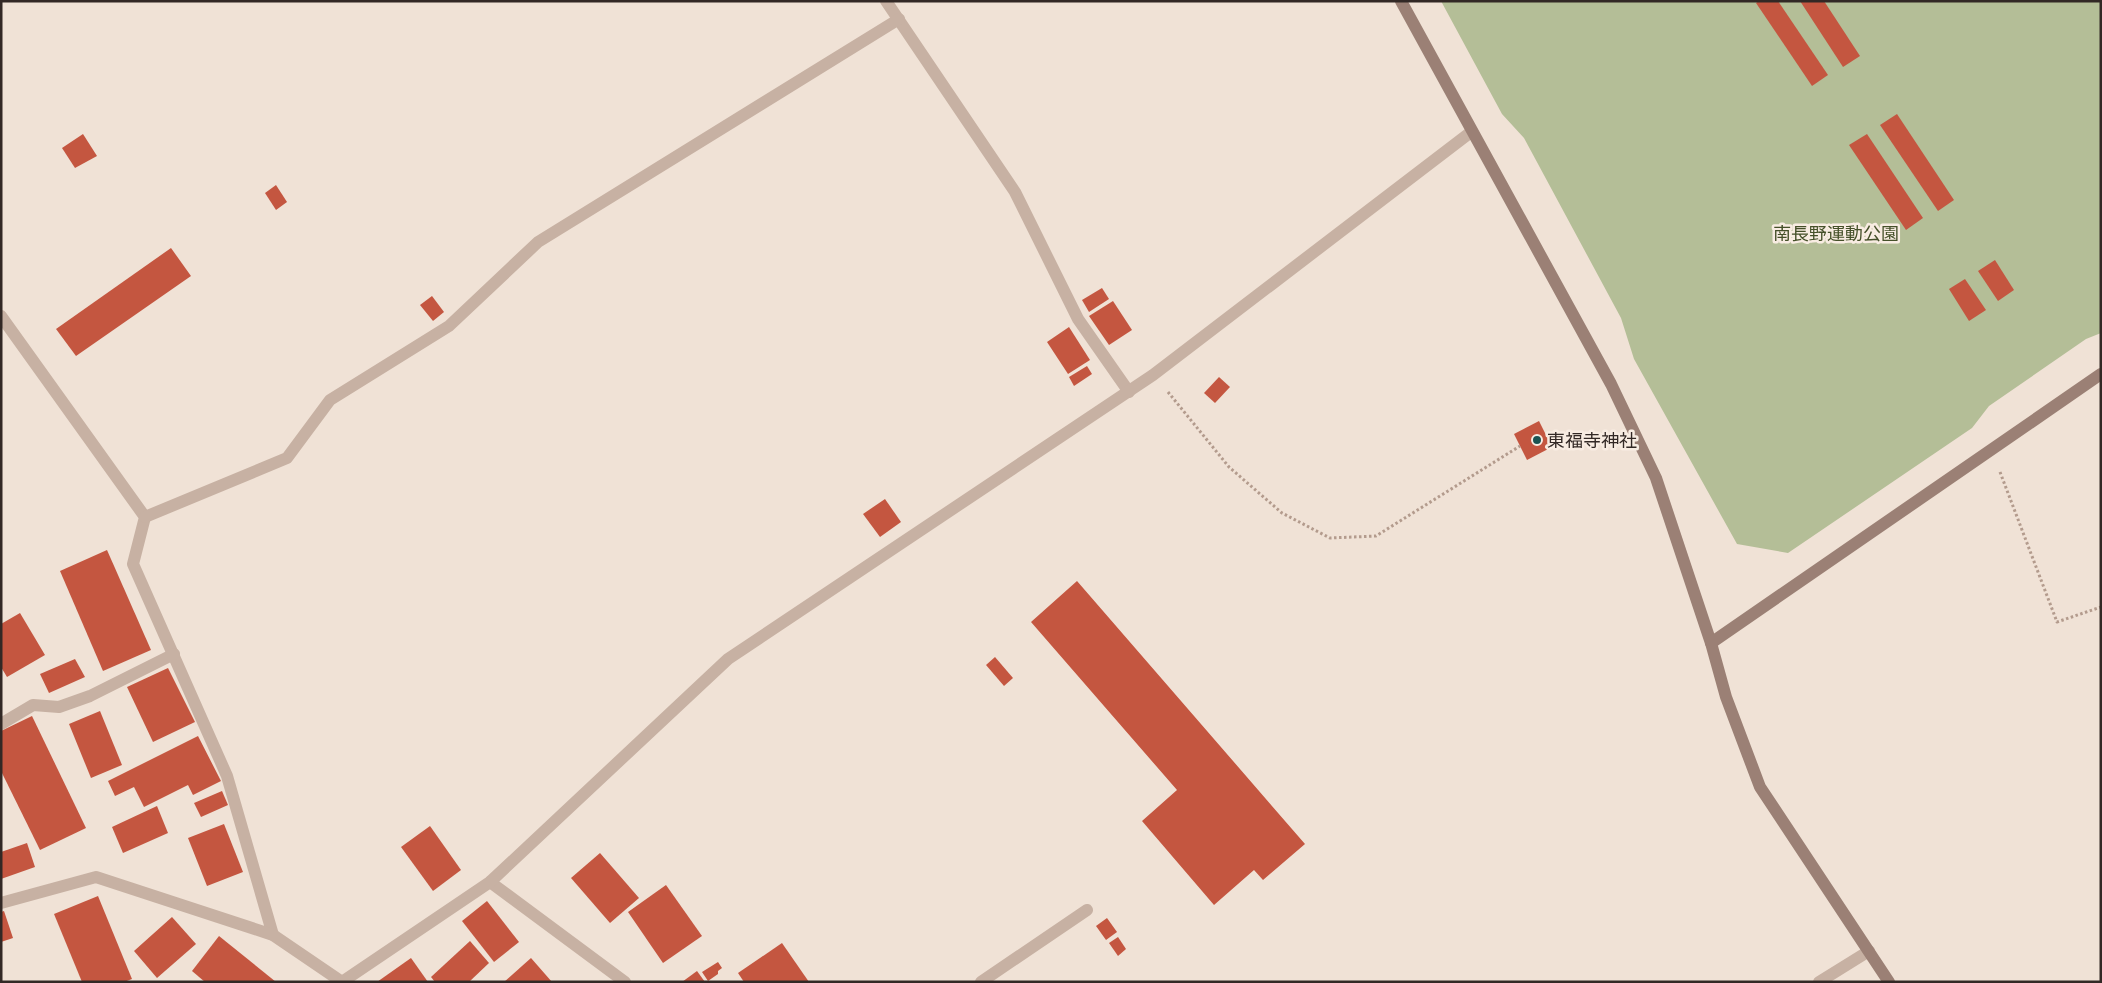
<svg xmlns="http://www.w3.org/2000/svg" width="2102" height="983" font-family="'PT Sans Narrow','Noto Sans JP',sans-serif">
<rect width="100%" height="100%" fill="#f0e2d6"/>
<path fill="#b4be97" d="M1441 1H2101V333L2086 339 1989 406 1972 428 1788 553 1737 544 1634 359 1621 318 1524 138 1502 114Z"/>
<g fill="#c45640">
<path d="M1759 1H1778L1828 75 1812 86 1756 3Z"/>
<path d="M1800 1H1824L1860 56 1843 67Z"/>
<path d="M1897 114 1954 200 1938 211 1880 125Z"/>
<path d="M83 134 97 156 75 168 62 148Z"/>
<path d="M1867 134 1923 218 1906 230 1849 145Z"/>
<path d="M276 185 287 202 276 210 265 193Z"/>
<path d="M171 248 191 276 76 356 56 329Z"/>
<path d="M1995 260 2014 290 1998 301 1978 271Z"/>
<path d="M1965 279 1986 310 1969 321 1949 289Z"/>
<path d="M1102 288 1109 299 1089 312 1082 300Z"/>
<path d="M432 296 444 312 433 321 420 305Z"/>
<path d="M1113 301 1132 330 1109 345 1089 316Z"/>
<path d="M1069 327 1090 360 1068 374 1047 342Z"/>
<path d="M1087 366 1092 374 1074 386 1069 377Z"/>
<path d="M1219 377 1230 387 1215 403 1204 393Z"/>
<path d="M1539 421 1552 447 1527 460 1514 434Z"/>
<path d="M885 499 901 522 880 537 863 514Z"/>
<path d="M107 550 151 650 103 671 60 571Z"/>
<path d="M1077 581 1305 844 1263 880 1254 870 1214 905 1142 821 1177 790 1031 622Z"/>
<path d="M20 613 45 655 7 677 1 667V624Z"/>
<path d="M995 657 1013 678 1004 686 986 665Z"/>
<path d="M75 659 85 677 49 693 40 674Z"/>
<path d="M168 668 195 722 153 742 127 687Z"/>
<path d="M100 711 122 765 91 778 69 724Z"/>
<path d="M32 716 86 828 40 850 1 771V731Z"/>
<path d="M198 736 221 781 193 795 188 785 144 807 134 787 115 796 108 781Z"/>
<path d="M222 791 228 805 201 817 194 803Z"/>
<path d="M157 806 168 833 123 853 112 827Z"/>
<path d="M224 824 243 872 207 886 188 838Z"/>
<path d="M430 826 461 870 433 891 401 847Z"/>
<path d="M27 843 35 867 1 879V852Z"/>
<path d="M600 853 639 898 610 923 571 878Z"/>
<path d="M666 885 702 936 663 963 628 912Z"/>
<path d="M98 896 132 979 124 982H82L54 914Z"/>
<path d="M487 901 519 942 494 962 462 921Z"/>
<path d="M4 911 13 938 1 942V912Z"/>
<path d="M172 917 196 944 157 978 134 951Z"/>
<path d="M1107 918 1117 932 1106 940 1096 926Z"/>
<path d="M219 936 276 982H205L192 971Z"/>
<path d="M1118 937 1126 949 1118 956 1109 943Z"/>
<path d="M470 941 489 963 469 982H435L431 977Z"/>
<path d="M782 943 809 982H744L738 973Z"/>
<path d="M411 958 428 982H377Z"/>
<path d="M531 958 552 982H504Z"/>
<path d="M718 962 722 968 718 971V974L708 981 702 972Z"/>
<path d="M697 971 705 982H682Z"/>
</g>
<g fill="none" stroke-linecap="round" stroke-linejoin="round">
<g stroke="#b39b8d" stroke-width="3" stroke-dasharray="2.5 2.5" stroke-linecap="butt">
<path d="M1168 392 1229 467 1282 513 1330 538 1376 536 1520 446"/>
<path d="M2000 472 2057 622 2101 607"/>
</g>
<g stroke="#c7b1a3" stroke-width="12">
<path d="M886 1 1015 192 1078 319 1129 392"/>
<path d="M1 316 145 517 133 564 227 776 273 935"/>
<path d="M145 517 287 458 330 400 449 326 538 242 899 19"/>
</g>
<g stroke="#c7b1a3" stroke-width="12">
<path d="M1 724 33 705 59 707 90 696 174 654"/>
<path d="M490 882 625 982"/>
<path d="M1 903 96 877 273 935 342 982"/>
<path d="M342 982 490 882 728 659 1153 375 1471 132"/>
<path d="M981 982 1087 910"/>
<path d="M1819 982 1869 951"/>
</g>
<g stroke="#9b8075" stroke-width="12">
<path d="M1401 1 1611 384 1656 478 1711 643 1726 697 1760 787 1889 982"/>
<path d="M1711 643 2101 374"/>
</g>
</g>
<circle fill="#1b5352" stroke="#f8ece2" stroke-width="2" cx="1537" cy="440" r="5"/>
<g text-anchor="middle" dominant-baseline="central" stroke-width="5" stroke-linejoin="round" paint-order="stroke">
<g font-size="18" fill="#455029" stroke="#f8ece2">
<text x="1836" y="233">南長野運動公園</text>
</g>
<g font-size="18" fill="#322825" stroke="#f8ece2" text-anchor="start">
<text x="1547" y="440">東福寺神社</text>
</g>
</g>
<rect width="2102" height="983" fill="none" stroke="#322825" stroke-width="5"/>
</svg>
